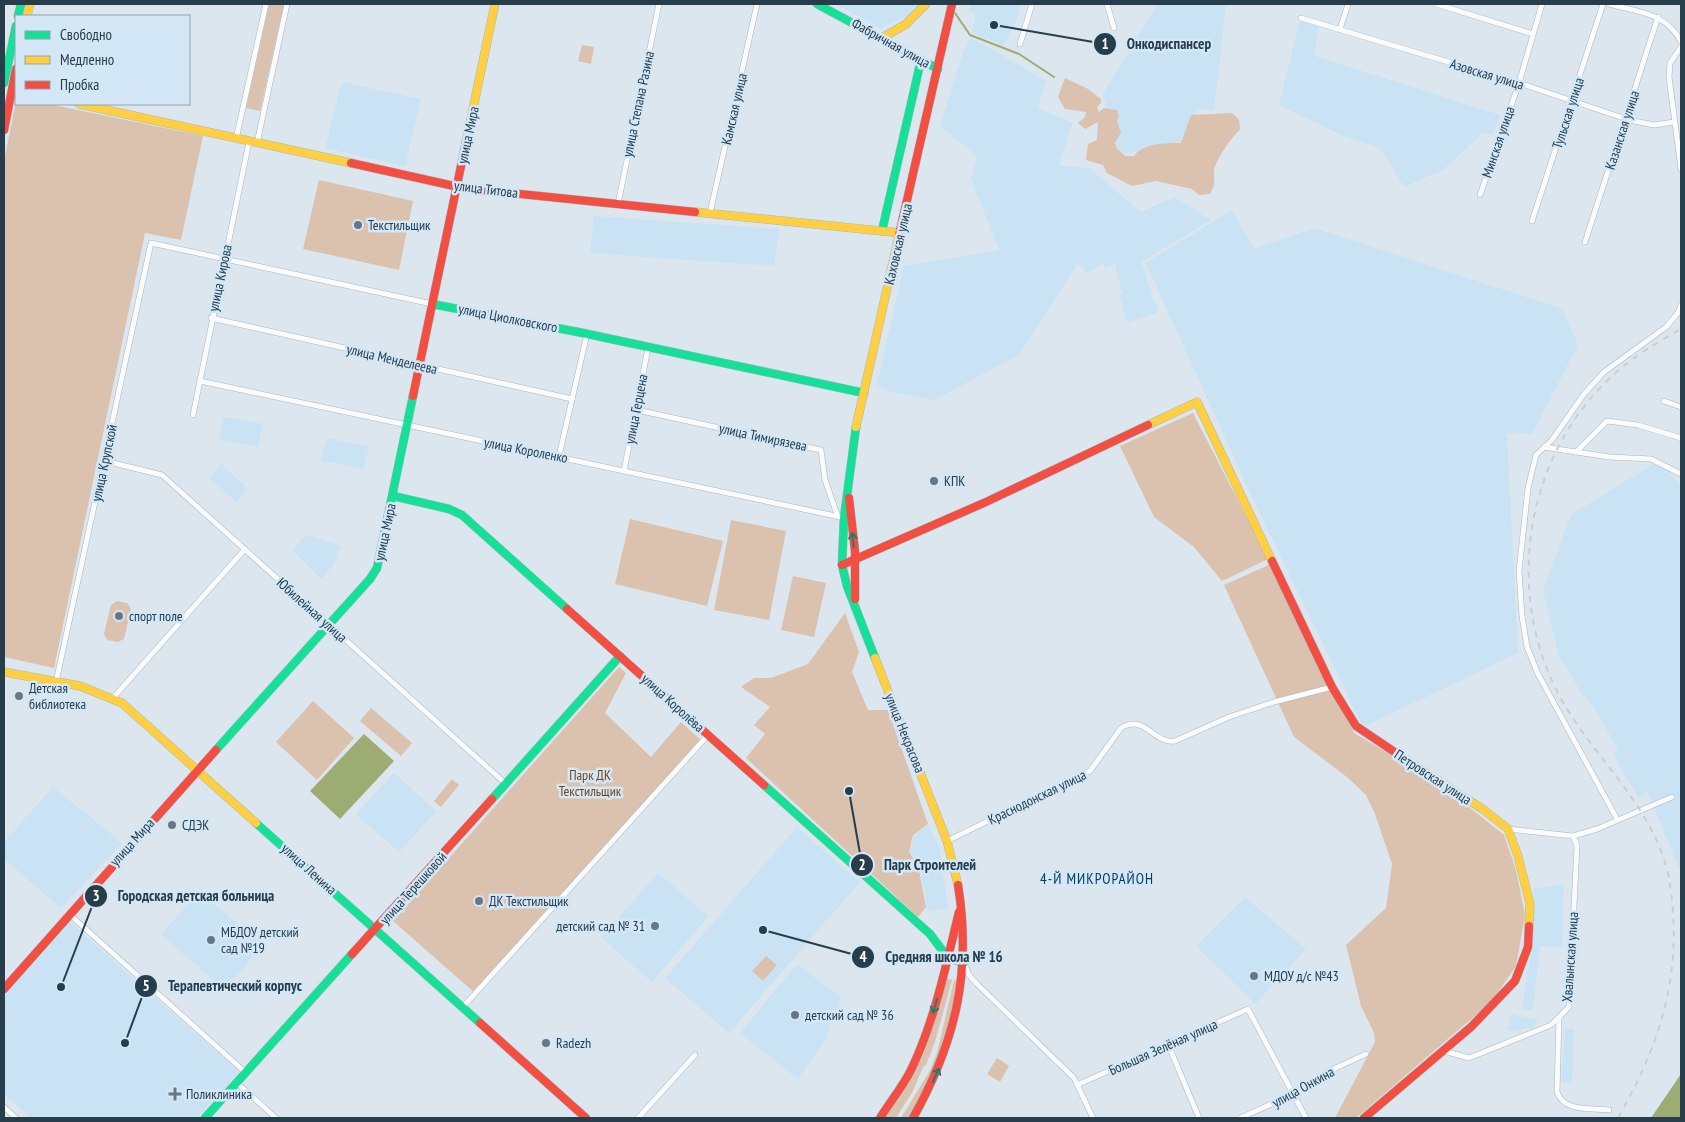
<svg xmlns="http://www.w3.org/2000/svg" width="1685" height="1122" font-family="'PT Sans Narrow',sans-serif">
<rect width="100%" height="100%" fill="#dbe6ee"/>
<g fill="#cae3f4">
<path d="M836 4H920L908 16 880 28Z"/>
<path d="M971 4H1020L1018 16 1004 46 972 33 976 14 969 11Z"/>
<path d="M1158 4H1226L1214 111 1198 108 1181 146 1119 154 1103 94Z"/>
<path d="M1300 20 1318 24 1315 56 1500 115 1493 135 1483 133 1443 170 1404 187 1381 149 1339 134 1279 105Z"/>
<path d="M971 38 1047 81 1037 108 1073 123 1059 165 1090 169 1141 212 1174 197 1211 220 1141 262 1158 312 1128 323 1119 295 1122 293 1115 264 1105 268 1102 264 1086 273 1078 263 1019 355 934 400 888 391 877 385 904 266 999 250 971 178 977 156 940 126 963 52Z"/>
<path d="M342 82 421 99 405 166 325 148Z"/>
<path d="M1232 210 1254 249 1314 228 1563 309 1578 345 1532 434 1507 433 1518 653 1363 727 1247 486 1146 263Z"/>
<path d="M594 216 779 229 774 266 590 253Z"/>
<path d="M224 417 263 424 258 447 219 439Z"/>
<path d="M327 438 369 447 363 469 321 460Z"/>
<path d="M1660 460 1681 487V873L1648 792 1639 798 1613 754 1618 750 1594 707 1582 694 1559 656 1543 590 1571 515Z"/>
<path d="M221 464 248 489 237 502 209 478Z"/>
<path d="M306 535 341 546 334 564 321 579 292 550Z"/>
<path d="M394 773 436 811 399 852 356 814Z"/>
<path d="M53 787 122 843 61 908 4 859V842Z"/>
<path d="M928 825 939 846 948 908 928 912 919 864 910 851 914 836Z"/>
<path d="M797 827 860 882 729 1033 665 978Z"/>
<path d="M658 873 708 916 652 982 601 937Z"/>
<path d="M1564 884 1562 947 1540 946 1533 1010 1522 1009 1533 939V889Z"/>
<path d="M199 891 261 944 246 966 223 988 161 935Z"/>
<path d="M1245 897 1306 949 1255 1004 1196 946Z"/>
<path d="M70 922 239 1072 197 1118H31L4 1094V997Z"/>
<path d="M797 964 841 997 825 1040 798 1079 740 1033Z"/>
<path d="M1511 1014 1538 1020 1534 1028 1507 1031Z"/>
<path d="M1565 1029H1574L1572 1083 1561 1082Z"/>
</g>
<g fill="#dbc2ae">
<path d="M269 4H284L260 111 246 108Z"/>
<path d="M582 45 594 47 591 64 578 61Z"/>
<path d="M1065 78 1088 89 1101 99V103L1097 107 1099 112 1104 108 1117 110 1119 116 1117 121 1121 132 1115 143 1117 149 1125 156H1134C1143 143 1165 143 1181 143L1191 115 1232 113 1239 120 1240 130C1232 136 1215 161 1214 171 1214 182 1216 183 1210 194L1199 195 1192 189 1156 181 1132 186 1107 173 1103 165 1086 160 1088 144 1097 140 1098 122 1085 129 1078 123 1085 117 1086 112 1065 109 1058 97Z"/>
<path d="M16 101V104H49L203 136 181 240 145 233 54 668 4 657V161Z"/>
<path d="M319 180 413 201 399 270 303 249Z"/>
<path d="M1193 413 1268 559 1222 581 1194 547 1154 517 1120 446Z"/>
<path d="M630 519 723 541 707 606 615 584Z"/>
<path d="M731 520 786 531 769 620 714 610Z"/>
<path d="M1271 564 1354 733 1418 771 1469 807 1504 835 1516 870 1525 915 1516 966 1492 1001 1356 1118H1335L1375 1042 1374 1033 1361 1006 1346 945 1386 908 1392 864 1375 814 1366 795 1347 777 1294 737 1224 585Z"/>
<path d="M793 576 826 583 814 637 781 630Z"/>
<path d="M117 601 127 603 131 609 124 639 118 642 107 640 104 634 111 605Z"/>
<path d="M845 613 859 652 852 672 868 710H888L928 824 913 835 909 852 918 865 926 907 918 917 746 758 765 734 754 725 770 707 741 687 754 678H771L808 664Z"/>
<path d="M619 667 626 673 605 713 651 757 681 722 702 741 476 994 393 921Z"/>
<path d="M313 701 354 738 317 780 276 742Z"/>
<path d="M371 708 412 743 401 756 360 721Z"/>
<path d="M452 779 459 785 441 807 434 801Z"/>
<path d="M766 956 777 965 763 981 752 971Z"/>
<path d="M945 978 952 980 935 1042 926 1065 923 1067 913 1091 896 1118H884L922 1058 936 1016Z"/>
<path d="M954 980 959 981C950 1030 936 1076 908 1118H901L929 1072 937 1053Z"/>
<path d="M997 1058 1009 1066 1000 1082 987 1074Z"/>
</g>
<g fill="#9dac72">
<path d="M364 734 394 761 340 819 310 791Z"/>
<path d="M1681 1074V1118H1651Z"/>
</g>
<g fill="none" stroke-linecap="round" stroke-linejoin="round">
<path stroke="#9dac72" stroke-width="2" d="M955 13 970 35 1019 54 1054 77"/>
<defs>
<g id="street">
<path d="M1107 4 1114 28"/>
<path d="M1436 4 1533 34"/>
<path d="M1609 4C1638 12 1667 13 1681 42"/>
<path d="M1301 18 1519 83 1629 120 1654 125 1674 122"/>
<path d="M1340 29 1348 4"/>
<path d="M1020 44 1032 4"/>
<path d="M1681 47 1670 63 1669 77 1681 169"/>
<path d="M236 139 266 4"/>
<path d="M257 143 287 4"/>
<path d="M1480 195 1519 83 1542 4"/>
<path d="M618 204 659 4"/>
<path d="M710 213 757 4"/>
<path d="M1532 221 1603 4"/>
<path d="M1585 242 1658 17"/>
<path d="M211 318 572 399"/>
<path d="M200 381 845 518"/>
<path d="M1664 401 1681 407"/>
<path d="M637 410 821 450 825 480 838 517"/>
<path d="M193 415 249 142"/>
<path d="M1544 447 1576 452 1607 421 1638 425 1681 438"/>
<path d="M1576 452 1610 457 1651 459 1681 474"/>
<path d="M559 456 587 334"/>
<path d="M105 461 162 475 506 784"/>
<path d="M624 471 648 348"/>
<path d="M56 682 151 243 432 304"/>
<path d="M113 698 245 549"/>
<path d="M1617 819 1538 674 1527 647 1522 616 1519 571 1528 488 1536 455 1552 440 1584 394 1604 372 1666 327 1678 313 1681 305"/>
<path d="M1573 836 1597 829 1672 797"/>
<path d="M947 841 1090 771 1121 728C1145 713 1154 745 1175 741L1229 717 1274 702 1332 687"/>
<path d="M69 914 245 1072"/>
<path d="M964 963 969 975 977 984 1074 1078 1093 1118"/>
<path d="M462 1008 708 735"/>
<path d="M1559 1018 1557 1092C1564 1112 1590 1108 1609 1110"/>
<path d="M1168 1044 1199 1118"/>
<path d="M1444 1051 1469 1058 1551 1025 1569 1007 1577 846 1573 836 1508 829"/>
<path d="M236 1082 276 1118"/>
<path d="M1077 1085 1248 1009 1306 1118"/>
<path d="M4 1107 16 1118"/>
<path d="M638 1118 695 1055"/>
<path d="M1240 1118 1292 1095 1327 1072 1366 1054"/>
</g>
<g id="fast">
<path d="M817 4 938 69"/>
<path d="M18 16 21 4"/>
<path d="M4 83 16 26"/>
<path d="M882 231 921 60"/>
<path d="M432 304 583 333 864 393"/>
<path d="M856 427 844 518 842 565 847 586 875 658"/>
<path d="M393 496 449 509 462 515 567 609"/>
<path d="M216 750 370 579 377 568 413 396"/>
<path d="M764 785 930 934 948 958 964 963"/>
<path d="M492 799 620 656"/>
<path d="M256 823 480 1023"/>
<path d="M205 1118 352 954"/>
</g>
<g id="slow">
<path d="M27 16 30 4"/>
<path d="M882 38 906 24 926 4"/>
<path d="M79 104 351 163"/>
<path d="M466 142 495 4"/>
<path d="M695 212 901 233"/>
<path d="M1148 425 1197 402 1272 561"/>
<path d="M856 427 899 235"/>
<path d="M875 658 947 841 958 885"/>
<path d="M4 672 80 686 122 703 256 823"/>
<path d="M1396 753 1484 810 1508 829 1518 856 1530 904 1529 926"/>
</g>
<g id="jam">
<path d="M4 130 16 69"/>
<path d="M351 163 463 188 695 212"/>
<path d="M899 235 952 4"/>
<path d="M413 396 466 142"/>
<path d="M849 498 855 551V599"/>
<path d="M1272 561 1332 687 1356 726 1396 753"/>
<path d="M842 565 986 502 1148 425"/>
<path d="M567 609 764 785"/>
<path d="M352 954 492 799"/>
<path d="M4 989 216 750"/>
<path d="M480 1023 586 1118"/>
<path d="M880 1118C890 1102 903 1086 911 1070 935 1020 946 965 959 912"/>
<path d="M913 1118C956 1041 972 972 958 885"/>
<path d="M1364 1118 1471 1027 1515 981 1528 947 1529 926"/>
</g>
</defs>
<use href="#street" stroke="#a9b7c1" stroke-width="6"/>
<use href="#fast" stroke="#a9b7c1" stroke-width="9"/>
<use href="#slow" stroke="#a9b7c1" stroke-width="9"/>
<use href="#jam" stroke="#a9b7c1" stroke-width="9"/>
<use href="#street" stroke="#fafbfc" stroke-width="5"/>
<use href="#fast" stroke="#16e098" stroke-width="8"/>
<use href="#slow" stroke="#ffcf43" stroke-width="8"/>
<use href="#jam" stroke="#f24e42" stroke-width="8"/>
<path stroke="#cbced1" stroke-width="2" stroke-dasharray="6 6" stroke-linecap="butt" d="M1618 1118C1663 1039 1685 966 1668 873 1649 799 1592 758 1558 693 1506 594 1524 464 1604 384 1626 361 1654 344 1681 329"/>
</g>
<defs><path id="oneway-shaft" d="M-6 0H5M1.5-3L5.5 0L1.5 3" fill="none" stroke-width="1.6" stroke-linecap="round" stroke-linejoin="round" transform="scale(1.25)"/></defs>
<g stroke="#207e6a">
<use href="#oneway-shaft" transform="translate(853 540) rotate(-96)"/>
<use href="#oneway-shaft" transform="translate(935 1006) rotate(107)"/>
<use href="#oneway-shaft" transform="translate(936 1075) rotate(-65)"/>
</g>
<g fill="#667884" stroke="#d3e7f6" stroke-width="2">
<circle cx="358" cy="225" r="5"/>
<circle cx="934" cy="481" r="5"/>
<circle cx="119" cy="616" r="5"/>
<circle cx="19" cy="696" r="5"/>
<circle cx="172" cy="825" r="5"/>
<circle cx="479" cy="901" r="5"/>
<circle cx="655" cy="926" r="5"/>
<circle cx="211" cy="940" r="5"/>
<circle cx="1254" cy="976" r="5"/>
<circle cx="795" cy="1015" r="5"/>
<circle cx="546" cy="1043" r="5"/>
<path d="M172.5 1086.5h5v5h5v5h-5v5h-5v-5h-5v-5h5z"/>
</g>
<g text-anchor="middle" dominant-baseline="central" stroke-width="5" stroke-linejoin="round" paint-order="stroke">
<g font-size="14" fill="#273d4b" stroke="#d3e7f6">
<text transform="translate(891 43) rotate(29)">Фабричная улица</text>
<text transform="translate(1487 74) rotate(17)">Азовская улица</text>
<text transform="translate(638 104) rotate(-78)">улица Степана Разина</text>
<text transform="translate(734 109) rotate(-77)">Камская улица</text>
<text transform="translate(1568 113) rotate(-72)">Тульская улица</text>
<text transform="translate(1622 130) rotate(-72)">Казанская улица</text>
<text transform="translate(468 135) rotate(-78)">улица Мира</text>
<text transform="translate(1498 142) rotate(-71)">Минская улица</text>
<text transform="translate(486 189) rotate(7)">улица Титова</text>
<text transform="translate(898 244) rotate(-77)">Каховская улица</text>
<text transform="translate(220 278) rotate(-78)">улица Кирова</text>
<text transform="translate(508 318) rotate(11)">улица Циолковского</text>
<text transform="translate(392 359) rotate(13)">улица Менделеева</text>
<text transform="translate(636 409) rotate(-79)">улица Герцена</text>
<text transform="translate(763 437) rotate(12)">улица Тимирязева</text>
<text transform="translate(526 450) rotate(11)">улица Короленко</text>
<text transform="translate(104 463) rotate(-78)">улица Крупской</text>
<text transform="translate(385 532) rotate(-78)">улица Мира</text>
<text transform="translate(312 610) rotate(42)">Юбилейная улица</text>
<text transform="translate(673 703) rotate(42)">улица Королёва</text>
<text transform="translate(905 733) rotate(68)">улица Некрасова</text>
<text transform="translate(1433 777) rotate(33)">Петровская улица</text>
<text transform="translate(1037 797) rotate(-26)">Краснодонская улица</text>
<text transform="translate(132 842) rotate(-48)">улица Мира</text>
<text transform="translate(309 869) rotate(42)">улица Ленина</text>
<text transform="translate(413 888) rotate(-48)">улица Терешковой</text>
<text transform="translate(1570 957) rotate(-86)">Хвалынская улица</text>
<text transform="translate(1163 1047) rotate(-24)">Большая Зелёная улица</text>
<text transform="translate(1303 1087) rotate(-29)">улица Онкина</text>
</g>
<g font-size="14" fill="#273d4b" stroke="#d3e7f6" text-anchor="start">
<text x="368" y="225">Текстильщик</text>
<text x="944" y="481">КПК</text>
<text x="129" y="616">спорт поле</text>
<text x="29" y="688">Детская<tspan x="29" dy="16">библиотека</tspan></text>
<text x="182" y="825">СДЭК</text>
<text x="489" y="901">ДК Текстильщик</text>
<text x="645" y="926" text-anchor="end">детский сад № 31</text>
<text x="221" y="932">МБДОУ детский<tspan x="221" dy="16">сад №19</tspan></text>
<text x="1264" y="976">МДОУ д/с №43</text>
<text x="805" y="1015">детский сад № 36</text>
<text x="556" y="1043">Radezh</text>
<text x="186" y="1094">Поликлиника</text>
</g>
<g font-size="14" fill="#76461c" stroke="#d3e7f6">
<text x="590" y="775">Парк ДК<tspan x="590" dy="16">Текстильщик</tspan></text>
</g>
<g font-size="15" letter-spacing="1" fill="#043d5b" stroke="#d3e7f6">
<text x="1097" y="878">4-Й МИКРОРАЙОН</text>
</g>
</g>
<path fill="none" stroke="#273d4b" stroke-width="2" d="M994 25L1105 44M849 791L862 865M61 987L96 896M763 930L863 957M125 1043L146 986"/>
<g fill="#273d4b" stroke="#d3e7f6" stroke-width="2">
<circle cx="994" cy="25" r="5"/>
<circle cx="849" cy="791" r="5"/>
<circle cx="61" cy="987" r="5"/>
<circle cx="763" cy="930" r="5"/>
<circle cx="125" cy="1043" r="5"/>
<circle cx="1105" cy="44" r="12"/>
<circle cx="862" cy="865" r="12"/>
<circle cx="96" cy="896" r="12"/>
<circle cx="863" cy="957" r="12"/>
<circle cx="146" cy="986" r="12"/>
</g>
<g font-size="15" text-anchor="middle" font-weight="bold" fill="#fff">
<text x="1105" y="49">1</text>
<text x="862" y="870">2</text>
<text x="96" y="901">3</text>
<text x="863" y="962">4</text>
<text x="146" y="991">5</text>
</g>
<g font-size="15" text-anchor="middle" font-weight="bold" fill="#273d4b" stroke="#d3e7f6" stroke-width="5" stroke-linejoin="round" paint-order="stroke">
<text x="1169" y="49">Онкодиспансер</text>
<text x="930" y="870">Парк Строителей</text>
<text x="196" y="901">Городская детская больница</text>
<text x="944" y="962">Средняя школа № 16</text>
<text x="235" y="991">Терапевтический корпус</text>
</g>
<rect width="1685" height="1122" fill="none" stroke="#273d4b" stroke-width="10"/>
<rect x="15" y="15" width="175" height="90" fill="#d3e7f6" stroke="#8ea3b2"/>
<rect x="25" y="31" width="25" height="8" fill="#16e098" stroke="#8ea3b2"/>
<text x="60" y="40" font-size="15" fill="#273d4b">Свободно</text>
<rect x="25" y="56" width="25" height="8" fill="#ffcf43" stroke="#8ea3b2"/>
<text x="60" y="65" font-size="15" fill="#273d4b">Медленно</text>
<rect x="25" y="81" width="25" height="8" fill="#f24e42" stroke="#8ea3b2"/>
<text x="60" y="90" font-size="15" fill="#273d4b">Пробка</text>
</svg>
